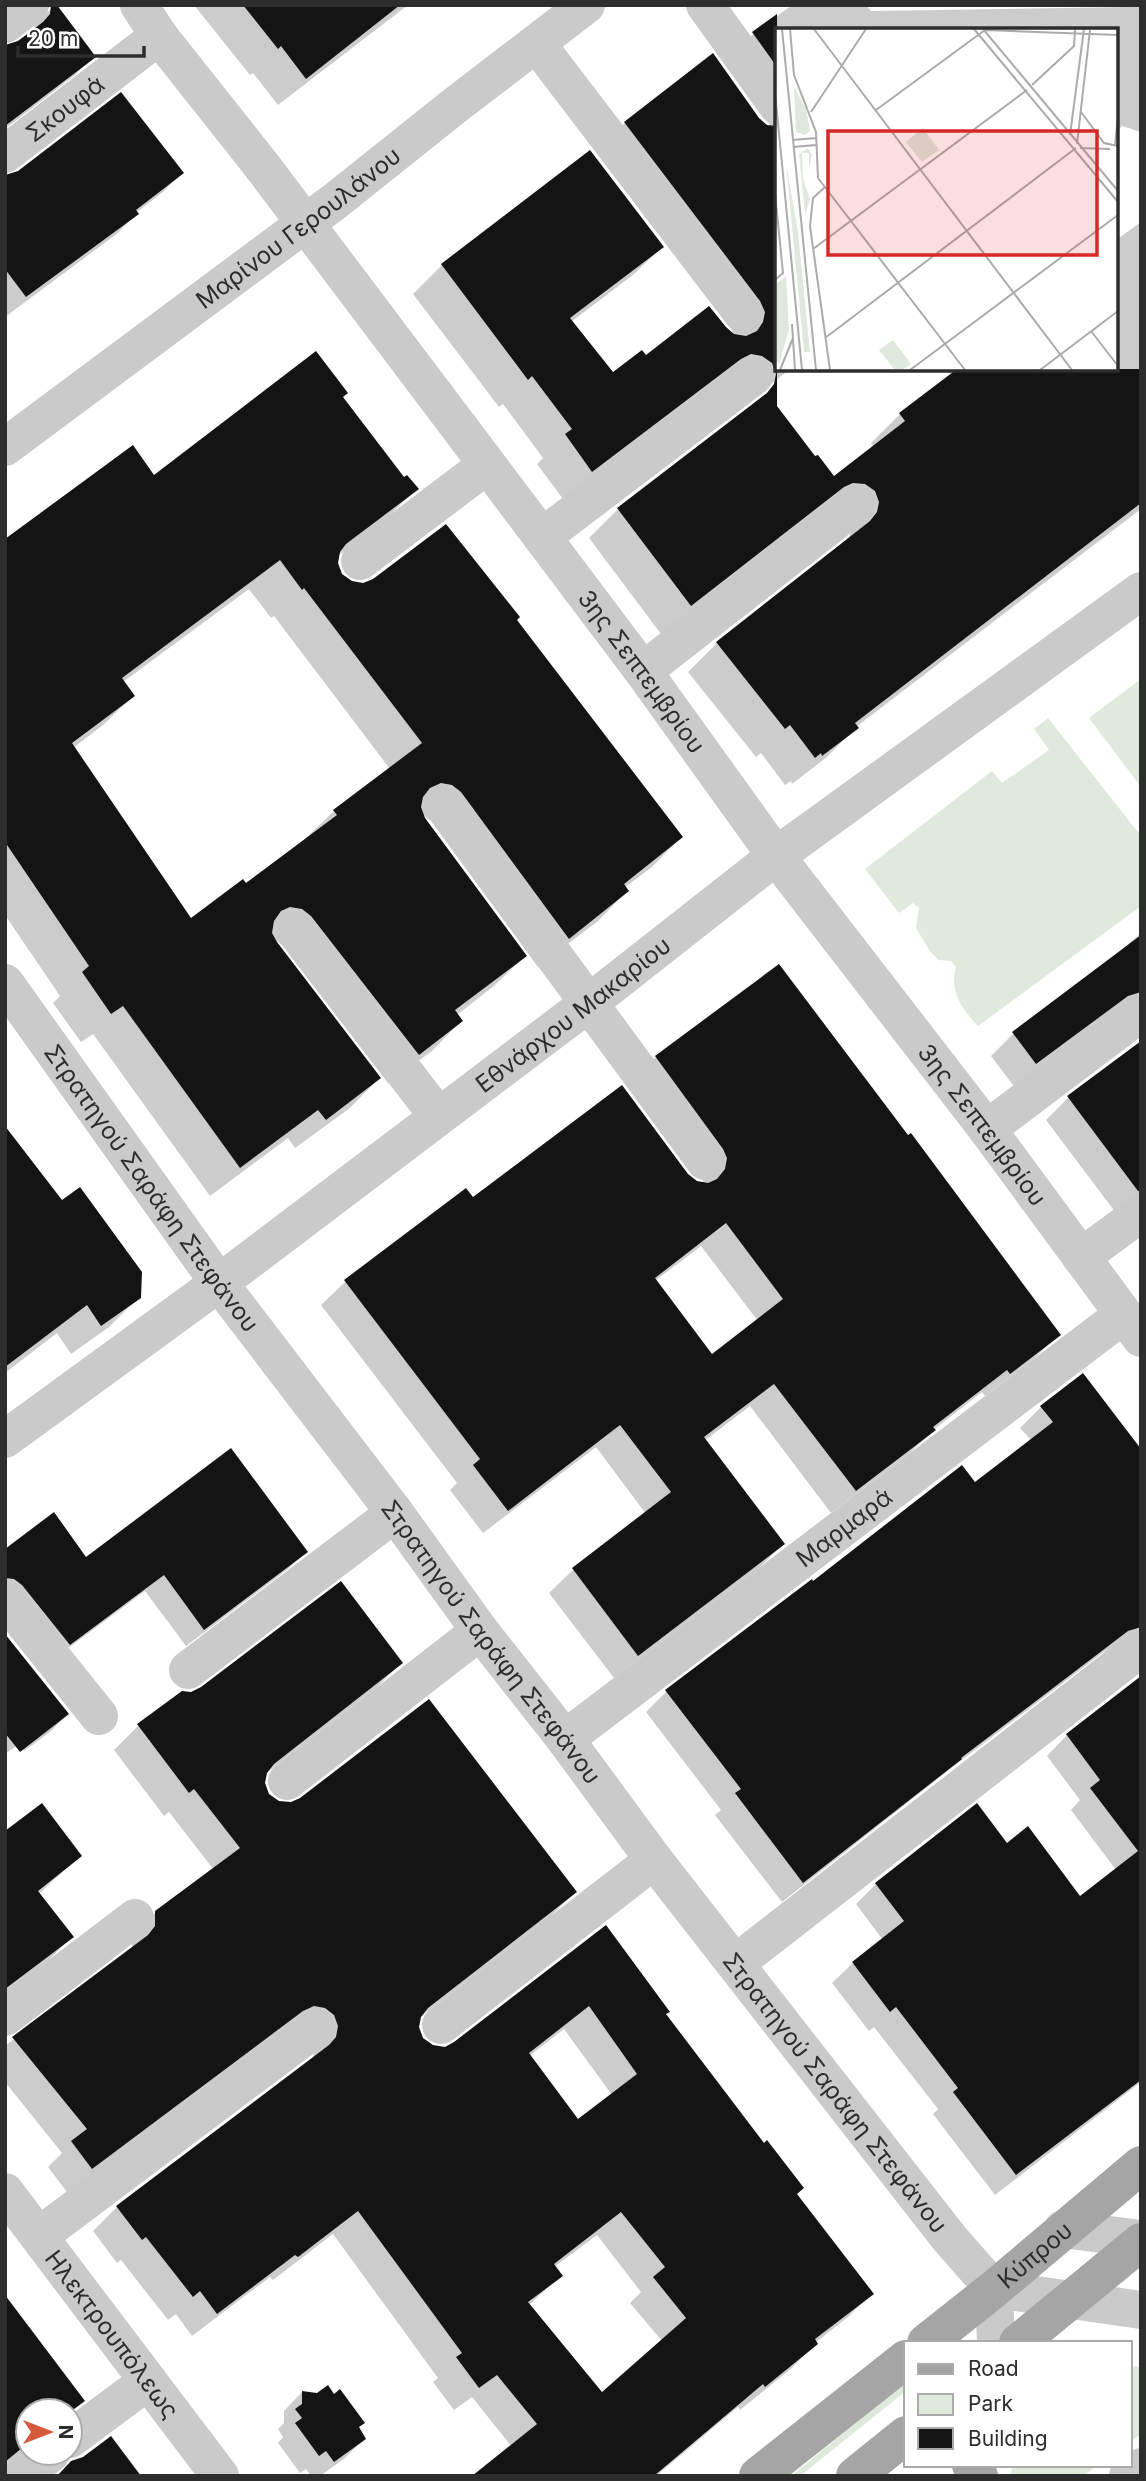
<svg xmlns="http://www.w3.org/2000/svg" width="1146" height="2481" font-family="Inter,sans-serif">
<rect width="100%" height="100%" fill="#fff"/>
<g fill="#dfe9dc">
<path d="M1141 679V787L1089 718Z"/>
<path d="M1048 718 1141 836V906L978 1026C962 1009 949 991 956 967L951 961 939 960 930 951 916 928 919 908 913 903 899 913 865 869 992 771 1002 783 1049 750 1034 729Z"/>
<path d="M1130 2366 1141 2367V2434L1130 2442Z"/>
<path d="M906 2382V2391L800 2476H791Z"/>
<path d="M1012 2465H1098L1083 2476H1011Z"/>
</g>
<g fill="#0003" fill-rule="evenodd">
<path d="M194 5H408L278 105 253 73 250 75Z"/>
<path d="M792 5H866L871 11 1129 7 1128 5H1141V132L1122 126 1116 132V30H777V369H790L746 404 563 499 537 464 543 458 503 404 499 407 413 294 442 265 662 247 633 275 571 322 612 375 645 358 724 329 735 337 732 330 596 152 625 123 758 120 772 128 724 62 753 34Z"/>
<path d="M51 9 93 57 75 75 5 129V47L32 33 33 27Z"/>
<path d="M181 173 163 192 136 213 118 233 5 317V177Z"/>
<path d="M1141 222V509L856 727 827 757 792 784 791 781 785 785 761 753 756 757 688 672 717 643 849 540 850 532 661 634 589 538 618 509 815 459 834 478 874 447 871 443 900 414 1116 369V240Z"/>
<path d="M341 397 404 480 416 489 387 518 338 556 336 563 341 575 351 583 515 620 681 837 652 867 624 888 627 891 598 921 538 967 431 821 422 814 525 956 495 985 457 1015 461 1021 432 1051 388 1083 282 945 273 938 379 1078 350 1108 295 1148 288 1138 210 1196 93 1034 81 1042 53 1003 60 996 5 915V541ZM249 589 271 618 274 616 390 769 334 811 304 840 245 885 190 920 73 748 103 725 133 696 123 682Z"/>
<path d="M1141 933V1034L1013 1085 991 1056 1013 1034 1110 960Z"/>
<path d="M1141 1036V1233L1116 1213 1046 1120 1068 1098 1139 1044Z"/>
<path d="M656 1057 1059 1334 1035 1358 985 1396 982 1392 932 1431 910 1453 831 1513 750 1406 704 1441 783 1544 759 1568 614 1678 549 1593 573 1570 646 1514 596 1447 483 1533 450 1490 457 1483 321 1305 345 1282 466 1190 473 1199 687 1176 696 1183 704 1184 700 1173 632 1081ZM701 1246 758 1321 712 1357 655 1281Z"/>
<path d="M5 1143 139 1297 109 1327 71 1354 57 1333 5 1373Z"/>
<path d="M1083 1375 1141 1452V1661L1115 1646 1105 1651 950 1769 782 1902 715 1815 721 1810 646 1712 666 1692 811 1582 813 1583 975 1484 1032 1441 1020 1428 1041 1407Z"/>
<path d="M5 1551 86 1559 306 1551 288 1569 186 1646 145 1591 51 1661 5 1604Z"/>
<path d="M5 1637 67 1714 50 1732 24 1751 19 1744 5 1754Z"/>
<path d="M401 1663 377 1687 265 1774 264 1784 268 1795 279 1803 575 1892 551 1916 419 2018 418 2027 422 2039 433 2047 445 2048 455 2044 606 1927 665 2015 795 2194 872 2293 848 2317 815 2343 792 2368 740 2410 738 2407 656 2476H474L512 2447 472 2397 454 2410 433 2382 438 2378 333 2234 273 2280 270 2277 192 2336 176 2314 168 2320 121 2260 117 2263 93 2231 117 2207 313 2060 314 2051 67 2192 48 2167 62 2153 5 2082V2046L132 1950V1937L156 1912 214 1870 169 1812 164 1816 114 1750 138 1726 192 1693ZM564 2029 612 2095 578 2121 529 2056ZM597 2235 641 2292 630 2303 662 2341 601 2394 529 2305 560 2276 554 2267Z"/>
<path d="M1067 1735 1141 1753V2082L995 2195 933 2114 938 2109 874 2027 869 2031 832 1983 853 1963 883 1940 856 1904 876 1884 1007 1845 1080 1898 1116 1870 1071 1810 1080 1800 1047 1756Z"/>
<path d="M5 1832 79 1856 39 1894 71 1937 44 1965 5 1994Z"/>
<path d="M5 2297 83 2401 70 2413V2411H28V2451L5 2464Z"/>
<path d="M302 2392 364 2439 345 2458 320 2476H311L306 2469 300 2473 278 2443 283 2437 278 2429 284 2423V2411Z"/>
</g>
<g fill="#141414" fill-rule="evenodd">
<path d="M51 5H57L96 57 5 126V45L18 41 43 22 50 14Z"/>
<path d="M243 5H400L306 79 281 46 278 49Z"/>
<path d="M777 14V67L752 32Z"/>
<path d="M713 53 759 118 767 125 777 126V406L815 456 818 455 834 476 905 421 899 413 957 369H1141V503L855 723 859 728 822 756 821 753 815 758 790 725 785 729 716 642 870 521 877 512 879 502 875 491 865 484 853 483 844 487 691 606 617 508 767 393 774 384 776 374 772 363 762 356 751 354 741 359 592 472 565 434 572 429 532 376 528 380 441 264 590 150 664 247 570 318 613 372 642 350 646 355 709 306 726 327 734 334 746 336 757 331 763 322 765 312 760 301 624 122Z"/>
<path d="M121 92 184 173 136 210 139 214 26 297 5 269V175L18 171Z"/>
<path d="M316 351 348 393 343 397 404 477 407 475 419 489 346 544 340 552 338 563 342 574 352 581 363 583 373 579 446 524 520 617 517 620 683 837 624 884 629 891 569 939 461 792 452 785 441 783 430 788 423 797 421 807 425 818 527 956 455 1010 463 1021 419 1055 311 916 302 909 290 907 281 911 274 921 272 933 277 942 381 1078 326 1120 318 1110 240 1168 123 1006 111 1014 82 972 89 966 5 842V539L133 445 154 475ZM280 560 302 590 304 588 422 743 333 810 337 815 246 883 243 879 191 918 72 743 135 696 122 678Z"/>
<path d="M1141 935V992L1128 996 1036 1064 1012 1032Z"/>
<path d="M779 964 908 1135 911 1133 1061 1335 1010 1374 1007 1370 933 1427 936 1430 856 1491 774 1384 704 1437 785 1544 638 1656 572 1568 671 1492 620 1425 508 1511 473 1465 480 1459 344 1280 466 1188 473 1197 622 1085 688 1174 697 1181 708 1183 717 1179 725 1169 727 1158 723 1149 655 1056ZM726 1223 783 1299 712 1354 655 1278Z"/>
<path d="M1141 1041V1191H1138L1067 1096Z"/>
<path d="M5 1126 62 1200 80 1187 142 1272 141 1298 101 1326 87 1305 5 1367Z"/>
<path d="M1083 1373 1141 1449V1627L1128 1631 961 1758 962 1759 803 1883 735 1793 741 1789 665 1690 812 1579 813 1581 962 1465 975 1482 1053 1422 1040 1406Z"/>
<path d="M231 1448 308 1552 204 1630 164 1575 70 1645 22 1585 14 1579 5 1578V1549L54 1512 86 1557Z"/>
<path d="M341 1581 403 1663 274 1764 267 1773 265 1783 269 1794 279 1801 291 1802 300 1798 429 1699 577 1892 428 2008 421 2017 419 2027 423 2038 433 2045 445 2047 454 2042 606 1925 670 2012 666 2014 764 2143 767 2140 804 2188 797 2194 874 2294 815 2339 818 2344 765 2387 763 2384 654 2476H472L537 2424 497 2375 479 2388 456 2357 462 2353 358 2211 298 2257 295 2255 217 2314 200 2291 193 2297 146 2237 142 2240 116 2206 329 2045 336 2037 338 2026 334 2015 325 2008 314 2006 303 2011 92 2169 71 2141 87 2129 12 2037 148 1935 155 1926V1911L240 1848 194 1789 189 1793 137 1724 182 1691 191 1692 201 1687ZM589 2006 637 2074 578 2119 529 2053ZM621 2212 665 2267 653 2277 686 2318 602 2392 528 2302 563 2276 554 2264Z"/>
<path d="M5 1634 69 1714 20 1752 5 1733Z"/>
<path d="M1141 1676V2080L1016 2175 953 2092 958 2088 896 2007 890 2012 852 1962 904 1921 875 1883 977 1803 1007 1843 1028 1826 1080 1896 1138 1851 1090 1788 1100 1780 1066 1734Z"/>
<path d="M42 1803 82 1856 38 1891 74 1937 5 1989V1831Z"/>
<path d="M5 2295 85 2401 70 2412 28 2411V2443L5 2462Z"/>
<path d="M328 2385 334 2394 340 2389 365 2423 359 2427 366 2439 334 2462 326 2451 319 2456 295 2423 302 2418 295 2409 302 2404V2391L317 2393Z"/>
<path d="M111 2436 141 2476H57L71 2461 83 2457Z"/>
</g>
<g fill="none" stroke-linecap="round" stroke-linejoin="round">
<g stroke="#cacaca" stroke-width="38">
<path id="s1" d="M139 5 159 36 262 166 542 537 643 671 776 856 987 1129 1141 1338"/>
<path d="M705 5 777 105"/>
<path d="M5 24 30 5"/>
<path d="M537 44 743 314"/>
<path id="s2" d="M5 154 159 36"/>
<path id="s3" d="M5 447 334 202 453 107 586 5"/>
<path d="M542 537 754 376"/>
<path d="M360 561 487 465"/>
<path d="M643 671 857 504"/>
<path d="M443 805 705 1161"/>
<path d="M294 929 438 1116"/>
<path id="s4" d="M5 983 219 1283 395 1513 480 1631 565 1739 654 1860 950 2239 994 2289"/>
<path d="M987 1129 1141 1013"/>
<path d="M1081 1257 1141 1213"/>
<path id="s5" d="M5 1439 219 1283 589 1003 776 856 1141 591"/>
<path d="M5 1599 99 1716"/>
<path d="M188 1670 395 1513"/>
<path id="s6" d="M565 1739 1123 1315"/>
<path d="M287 1781 480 1631"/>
<path d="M736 1963 1141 1648"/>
<path d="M5 2017 135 1918"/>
<path d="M441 2025 654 1860"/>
<path id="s7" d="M5 2192 220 2476"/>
<path d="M1063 2229 1141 2239"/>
<path d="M39 2236 316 2028"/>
<path d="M994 2289 1141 2310"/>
<path d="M994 2289 996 2343"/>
<path d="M70 2439 148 2381"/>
<path d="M21 2476 51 2453"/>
<path d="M1128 2476 1141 2467"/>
</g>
<g stroke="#a5a5a5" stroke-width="38">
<path id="s8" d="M926 2343 994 2289 1141 2165"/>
<path d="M1018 2343 1141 2242"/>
<path d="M971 2465 979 2476"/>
<path d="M758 2476 906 2359"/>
<path d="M855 2476 906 2435"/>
</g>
</g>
<g text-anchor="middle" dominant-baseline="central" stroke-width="7" stroke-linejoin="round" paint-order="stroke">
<g font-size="24" fill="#2d2d2d" stroke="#fff">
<text stroke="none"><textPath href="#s2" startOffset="75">Σκουφά</textPath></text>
<text stroke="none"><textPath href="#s3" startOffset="366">Μαρίνου Γερουλάνου</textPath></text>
<text stroke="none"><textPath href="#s1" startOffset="835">3ης Σεπτεμβρίου</textPath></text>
<text stroke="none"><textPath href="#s5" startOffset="709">Εθνάρχου Μακαρίου</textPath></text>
<text stroke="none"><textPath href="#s1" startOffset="1402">3ης Σεπτεμβρίου</textPath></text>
<text stroke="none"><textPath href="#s4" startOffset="252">Στρατηγού Σαράφη Στεφάνου</textPath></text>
<text stroke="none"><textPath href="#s6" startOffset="350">Μαρμαρά</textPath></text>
<text stroke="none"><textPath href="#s4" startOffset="819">Στρατηγού Σαράφη Στεφάνου</textPath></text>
<text stroke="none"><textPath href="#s4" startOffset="1386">Στρατηγού Σαράφη Στεφάνου</textPath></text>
<text stroke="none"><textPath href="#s8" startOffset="140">Κύπρου</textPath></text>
<text stroke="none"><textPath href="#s7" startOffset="178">Ηλεκτρουπόλεως</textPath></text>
</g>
</g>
<g transform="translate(775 28)">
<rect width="343" height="343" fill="#fff"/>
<path d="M19 59 31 81 35 103 30 107 21 104ZM148 100 164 122 147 134 131 114ZM33 120 37 127 34 142V125H27L28 151 35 171 30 187 24 126ZM11 135 23 204 35 324H29ZM11 248 14 302 4 336 0 331V257ZM118 312 136 336 127 342H120L104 322Z" fill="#dfe9dc"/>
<path fill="none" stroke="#ababab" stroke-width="2" d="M7 1 41 342M15 1 19 47 41 104 43 150 190 342M39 1 297 342M199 1 343 174M208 1 343 163M257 57 299 18 300 1M0 64 27 342M101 82 210 2 343 7M36 84 91 1M306 84 329 115 343 118M295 107 309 1M17 112 41 110M302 116 315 2M340 117 343 88M18 119 41 117M305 120 335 121M50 159 38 170 35 198 55 342M0 165 8 245 0 252M38 221 252 62M17 296 20 342M316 303 343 338M50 310 301 120M5 342 18 310M135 342 343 187M265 342 343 283"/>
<path fill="#d62828" fill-opacity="0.15" stroke="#d62828" stroke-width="3.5" d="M53 103H322V227H53Z"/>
<rect width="343" height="343" fill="none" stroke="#2d2d2d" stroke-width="3.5"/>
</g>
<rect width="1146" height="2481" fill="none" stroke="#2d2d2d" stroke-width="14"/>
<rect x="904" y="2341" width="228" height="126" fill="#ffffff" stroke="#ababab" stroke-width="2"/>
<rect x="918" y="2364" width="35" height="10" fill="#a5a5a5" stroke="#ababab" stroke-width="2"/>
<text x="968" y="2376" font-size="21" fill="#2d2d2d">Road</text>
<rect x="918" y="2394" width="35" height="21" fill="#dfe9dc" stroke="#ababab" stroke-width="2"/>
<text x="968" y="2411" font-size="21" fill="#2d2d2d">Park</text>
<rect x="918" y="2428" width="35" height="21" fill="#141414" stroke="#ababab" stroke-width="2"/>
<text x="968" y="2446" font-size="21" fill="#2d2d2d">Building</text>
<g transform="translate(49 2432) rotate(90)"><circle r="33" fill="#ffffff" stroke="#ababab" stroke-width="2"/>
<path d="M0-5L12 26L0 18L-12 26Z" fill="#d7593c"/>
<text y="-10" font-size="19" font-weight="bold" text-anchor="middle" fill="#2d2d2d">N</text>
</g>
<path d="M18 46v10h126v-10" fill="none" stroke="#2d2d2d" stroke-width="3.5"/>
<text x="28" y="46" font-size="21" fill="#2d2d2d" stroke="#ffffff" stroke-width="5" paint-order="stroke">20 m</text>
</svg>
